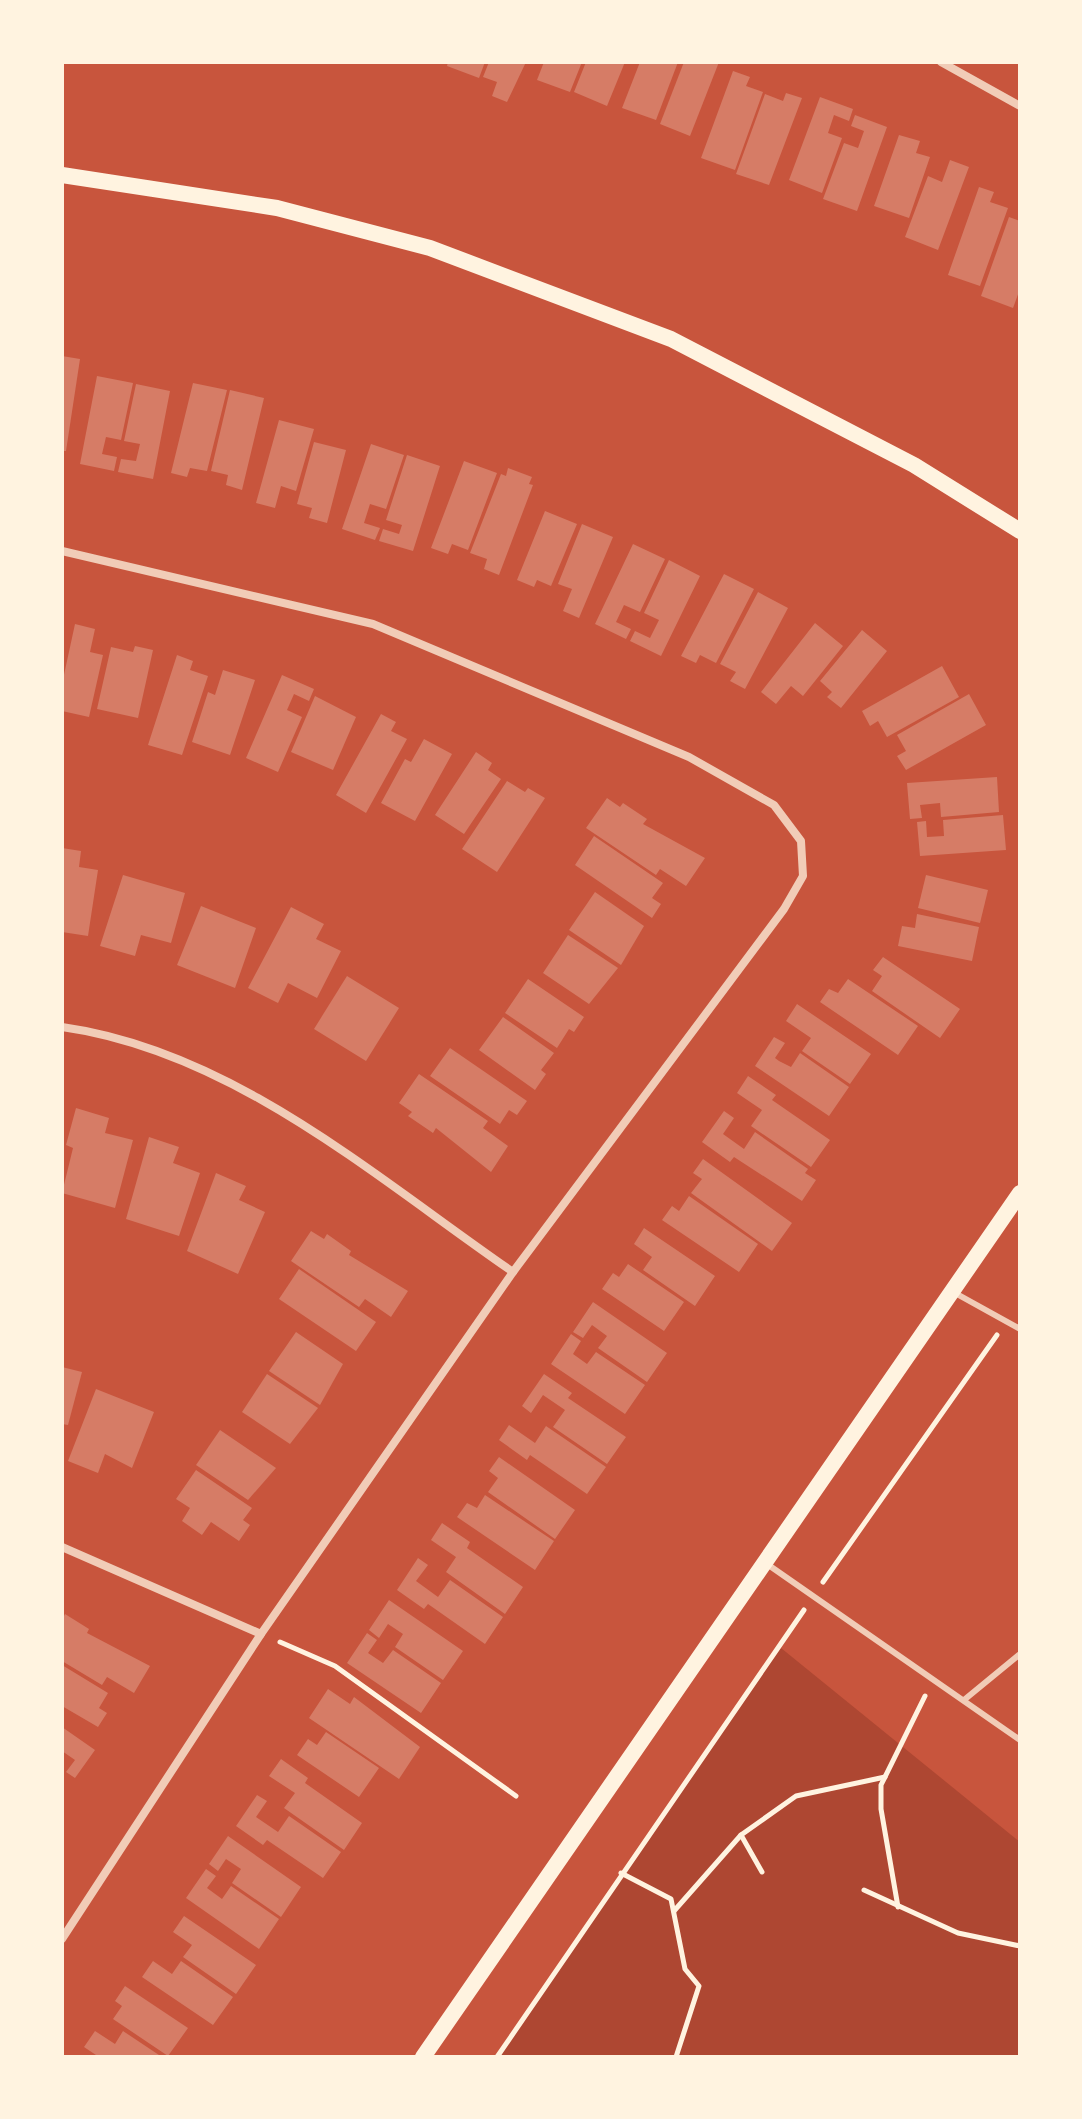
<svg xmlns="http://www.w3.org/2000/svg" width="1082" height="2119" font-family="Cabin,sans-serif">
<rect width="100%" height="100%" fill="#c8553d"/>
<path fill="#ae4732" d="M781 1648 1020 1842V2057H494Z"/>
<g fill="#d67c66">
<path d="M448 62H485L479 78 447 66Z"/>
<path d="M489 62H526L507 102 492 96 497 82 483 77Z"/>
<path d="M544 62H582L570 92 537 80Z"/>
<path d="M586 62H625L607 106 574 92Z"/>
<path d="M640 62H678L656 120 622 108Z"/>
<path d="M684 62H719L690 136 660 124Z"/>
<path d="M733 71 750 77 746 86 763 92 735 170 701 158Z"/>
<path d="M786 93 802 98 769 185 736 174 765 94 783 101Z"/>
<path d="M820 97 853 109 849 121 834 115 828 133 842 138 822 193 789 180Z"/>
<path d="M855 115 887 127 857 211 823 199 844 143 858 148 864 131 851 126Z"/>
<path d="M899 135 920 141 916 153 930 157 909 218 874 206Z"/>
<path d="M950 160 969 167 938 250 905 237 928 176 942 182Z"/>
<path d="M979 187 994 192 990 202 1008 208 980 286 948 275Z"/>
<path d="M1009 217 1020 221V289L1013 308 981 296Z"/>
<path d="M62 356 80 359 66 451H62Z"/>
<path d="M97 376 133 383 121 440 106 437 102 454 117 457 114 471 80 464Z"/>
<path d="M193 383 227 390 207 471 190 468 187 477 171 473Z"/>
<path d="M136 384 170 391 153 479 118 472 121 459 136 461 140 444 124 441Z"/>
<path d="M230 390 264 398 242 490 226 485 228 475 211 471Z"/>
<path d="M279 420 314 429 296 491 281 486 275 508 256 503Z"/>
<path d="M314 442 346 450 327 523 309 518 312 508 297 504Z"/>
<path d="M371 444 404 455 386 509 370 504 364 523 380 528 375 540 342 529Z"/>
<path d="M407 455 440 466 413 551 379 541 383 529 399 534 402 525 386 520Z"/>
<path d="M464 461 497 473 468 550 452 544 448 554 431 548Z"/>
<path d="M508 468 532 477 529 484 533 485 499 575 484 569 487 559 470 553 501 474 506 476Z"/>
<path d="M545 511 577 524 551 586 537 580 534 587 517 580Z"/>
<path d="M582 524 613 537 579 618 563 611 572 589 558 584Z"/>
<path d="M633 544 665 559 640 612 624 605 616 622 631 629 626 639 595 624Z"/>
<path d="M669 560 700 576 661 656 630 641 635 631 650 638 659 620 644 613Z"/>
<path d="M724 574 754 589 716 663 700 655 696 663 681 656Z"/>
<path d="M758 592 788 608 745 689 730 681 736 672 720 664Z"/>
<path d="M815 623 843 646 803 696 791 686 776 704 761 692Z"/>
<path d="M75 624 95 629 90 652 103 655 89 717 62 711V684Z"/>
<path d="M862 630 887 651 841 708 827 697 832 692 820 681Z"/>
<path d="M135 646 153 650 138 718 97 709 111 647 133 652Z"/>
<path d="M177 655 193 661 190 670 208 676 182 755 148 745Z"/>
<path d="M942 666 959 697 887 737 878 721 870 726 862 711Z"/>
<path d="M223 670 255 680 230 755 192 742 208 692 215 695Z"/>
<path d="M282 675 314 689 309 701 294 694 287 710 302 717 278 772 246 758Z"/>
<path d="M969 694 986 725 906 770 897 756 906 751 897 735Z"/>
<path d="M315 696 356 717 333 770 291 752Z"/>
<path d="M381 714 396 722 391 731 407 739 366 813 336 795Z"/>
<path d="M424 739 452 754 415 821 381 803 405 759 411 762Z"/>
<path d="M476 752 492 763 488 770 501 779 464 834 435 815Z"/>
<path d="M997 777 999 812 941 817 940 803 920 805 922 818 910 819 907 783Z"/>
<path d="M507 781 525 792 528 788 545 798 497 872 462 849Z"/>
<path d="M607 798 620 807 623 803 647 819 643 824 705 858 686 886 660 869 656 875 586 828Z"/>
<path d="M1003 815 1006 850 920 856 917 822 926 821 927 837 944 836 943 820Z"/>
<path d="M594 836 663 883 652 898 661 904 652 918 575 865Z"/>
<path d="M62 848 81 851 79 867 98 870 88 936 62 932Z"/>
<path d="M123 875 185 893 171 943 141 935 135 956 100 946Z"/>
<path d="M926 875 988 890 980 923 918 908Z"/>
<path d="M595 892 644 926 621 965 569 930Z"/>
<path d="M201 906 256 928 235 988 177 965Z"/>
<path d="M291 907 324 924 316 939 341 951 317 998 288 983 278 1003 248 988Z"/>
<path d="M917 914 979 927 972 961 898 946 902 926 915 928Z"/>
<path d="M568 935 618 968 589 1004 543 973Z"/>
<path d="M883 957 960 1009 940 1038 872 991 882 976 873 970Z"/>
<path d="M347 976 399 1008 366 1061 314 1029Z"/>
<path d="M528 979 584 1017 574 1032 569 1029 557 1048 505 1013Z"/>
<path d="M848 979 918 1026 898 1055 820 1002 829 989 838 993Z"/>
<path d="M797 1004 871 1054 850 1084 802 1051 811 1038 786 1021Z"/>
<path d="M503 1017 554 1053 541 1070 546 1074 535 1090 479 1050Z"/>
<path d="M774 1037 785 1043 775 1058 779 1061 791 1067 800 1053 849 1087 829 1116 755 1066Z"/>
<path d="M450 1048 527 1101 517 1115 509 1110 500 1124 430 1076Z"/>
<path d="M419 1074 488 1121 483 1128 508 1146 491 1172 436 1128 433 1133 408 1116 412 1112 399 1103Z"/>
<path d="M748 1076 776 1095 772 1100 830 1140 811 1167 751 1126 762 1110 737 1093Z"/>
<path d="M76 1108 109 1118 105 1133 133 1140 115 1208 62 1193 73 1148 66 1145Z"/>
<path d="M724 1111 734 1118 723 1134 744 1149 755 1132 808 1169 805 1173 816 1180 802 1201 734 1157 730 1162 702 1142Z"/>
<path d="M149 1137 179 1147 173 1163 200 1173 179 1236 126 1219Z"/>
<path d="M703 1159 792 1223 772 1251 691 1193 702 1179 693 1173Z"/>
<path d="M216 1173 246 1186 239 1200 265 1212 238 1274 187 1251Z"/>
<path d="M689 1196 758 1244 739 1272 662 1220 672 1206 679 1211Z"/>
<path d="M644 1228 715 1276 695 1306 643 1270 652 1257 634 1244Z"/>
<path d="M311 1231 324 1239 327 1234 351 1251 349 1255 408 1291 391 1317 365 1299 359 1307 291 1261Z"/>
<path d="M628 1264 684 1302 664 1331 602 1289 613 1273 619 1277Z"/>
<path d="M299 1269 376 1322 356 1351 279 1299Z"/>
<path d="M593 1302 667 1353 647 1382 598 1348 607 1336 592 1325 583 1338 573 1332Z"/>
<path d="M296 1332 343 1364 320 1405 269 1371Z"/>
<path d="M571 1334 581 1341 573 1354 587 1364 596 1352 645 1385 625 1414 551 1364Z"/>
<path d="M62 1367 82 1372 68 1425 62 1424Z"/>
<path d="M267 1374 318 1408 290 1444 242 1412Z"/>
<path d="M544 1374 572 1393 568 1398 626 1437 607 1464 553 1427 565 1410 543 1395 531 1413 522 1406Z"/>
<path d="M96 1389 154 1412 132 1468 105 1454 98 1473 68 1461Z"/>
<path d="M509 1425 535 1443 546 1426 606 1467 587 1494 530 1455 527 1460 499 1440Z"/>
<path d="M220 1430 276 1468 248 1500 196 1465Z"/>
<path d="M499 1457 575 1510 555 1539 488 1492 498 1478 489 1471Z"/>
<path d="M196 1470 252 1508 243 1520 250 1525 239 1541 211 1522 202 1535 182 1521 190 1508 176 1499Z"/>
<path d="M485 1495 554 1541 535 1570 457 1517 467 1503 477 1508Z"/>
<path d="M442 1523 470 1542 467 1548 523 1587 505 1614 446 1572 456 1557 431 1540Z"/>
<path d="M418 1558 428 1565 416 1581 438 1597 450 1580 503 1617 485 1644 428 1604 424 1609 397 1590Z"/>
<path d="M389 1600 463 1651 443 1680 395 1647 403 1634 388 1624 379 1638 369 1630Z"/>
<path d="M65 1614 89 1629 87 1633 150 1666 134 1693 107 1677 102 1685 62 1661V1620Z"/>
<path d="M367 1633 377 1640 368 1653 383 1663 393 1650 441 1683 421 1713 347 1663Z"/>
<path d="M62 1665 108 1693 99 1708 107 1713 98 1727 62 1706Z"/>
<path d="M328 1689 350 1704 354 1697 420 1747 399 1779 309 1718Z"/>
<path d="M62 1727 95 1750 75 1778 66 1772 75 1760 62 1751Z"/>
<path d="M326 1732 379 1768 359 1797 297 1755 308 1739 317 1745Z"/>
<path d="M281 1759 308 1778 305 1783 362 1823 344 1850 284 1808 295 1793 269 1776Z"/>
<path d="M257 1795 267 1801 256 1817 278 1832 289 1816 341 1852 323 1878 267 1840 263 1845 236 1826Z"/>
<path d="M228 1836 301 1887 281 1917 232 1883 241 1869 226 1859 218 1871 209 1864Z"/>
<path d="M206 1869 216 1876 207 1888 222 1899 231 1886 279 1919 259 1949 186 1898Z"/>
<path d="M184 1916 256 1965 236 1994 183 1957 192 1945 173 1932Z"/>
<path d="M153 1961 172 1974 181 1961 233 1997 213 2025 142 1977Z"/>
<path d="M125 1986 188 2028 168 2056 113 2019 122 2006 115 2001Z"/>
<path d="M95 2031 115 2044 123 2031 162 2057H99L84 2047Z"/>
</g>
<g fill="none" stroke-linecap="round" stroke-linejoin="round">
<g stroke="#fff3e0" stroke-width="5">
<path d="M823 1582 997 1335"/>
<path d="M280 1642 335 1666 516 1796"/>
<path d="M741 1835 762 1872"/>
<path d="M621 1873 671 1899 685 1969 699 1986 676 2057"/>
<path d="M864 1890 958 1933 1020 1946"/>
<path d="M898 1907 881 1809V1785L925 1696"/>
<path d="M674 1911 741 1835 796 1796 885 1777"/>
<path d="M497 2057 804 1610"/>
</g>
<g stroke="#f1ccb7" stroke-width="6">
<path d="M955 1293 1020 1329"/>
<path d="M767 1564 1020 1740"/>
<path d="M964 1700 1020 1654"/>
</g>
<g stroke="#f1ccb7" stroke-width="8">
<path d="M941 62 1020 106"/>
<path d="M62 551 373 624 689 757 774 805 801 841 803 876 784 909 513 1272 261 1634 62 1939"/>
<path d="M62 1027C233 1051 375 1177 513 1272"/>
<path d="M62 1547 261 1634"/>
</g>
<g stroke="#fff3e0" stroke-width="16">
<path d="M62 175 277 208 430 248 671 339 914 465 1020 531"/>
<path d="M423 2057 1020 1193"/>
</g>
</g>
<rect width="1082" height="2119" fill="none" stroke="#fff3e0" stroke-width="128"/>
</svg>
